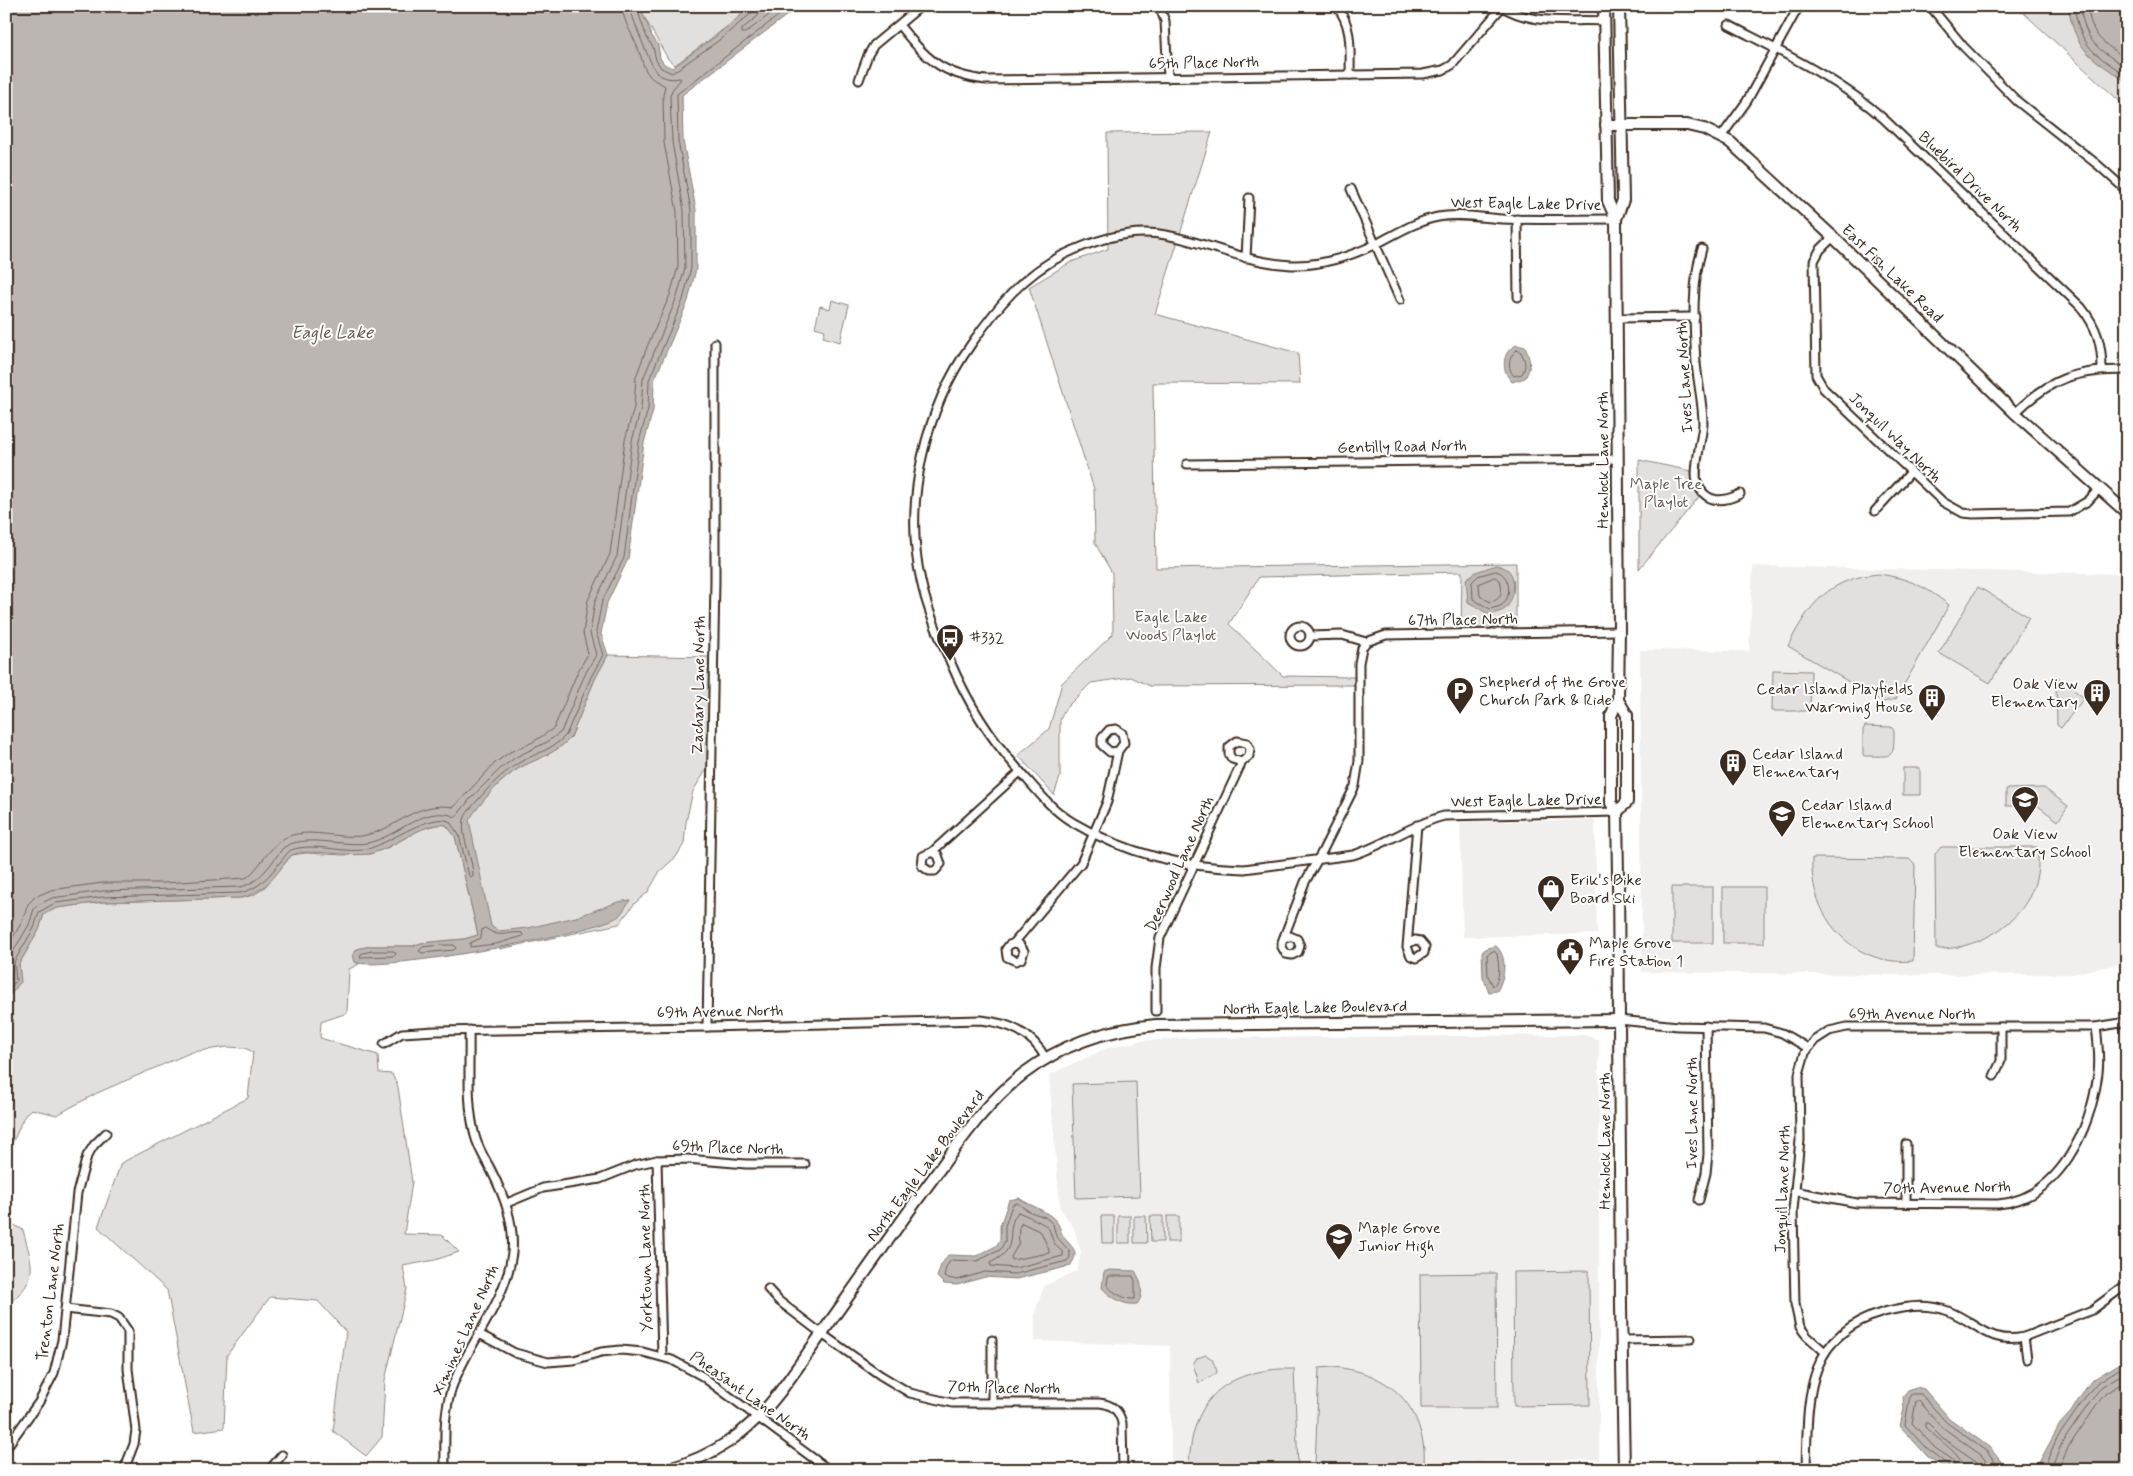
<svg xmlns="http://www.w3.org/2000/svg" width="2133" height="1476" font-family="Mynerve,sans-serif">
<rect width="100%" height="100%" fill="#fff"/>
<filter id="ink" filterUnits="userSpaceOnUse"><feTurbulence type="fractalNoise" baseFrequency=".02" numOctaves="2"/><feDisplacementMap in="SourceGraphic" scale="10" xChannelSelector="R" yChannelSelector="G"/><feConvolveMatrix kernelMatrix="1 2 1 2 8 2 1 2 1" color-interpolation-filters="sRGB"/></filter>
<g filter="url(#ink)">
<g fill="#f1efee">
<path d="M1753 566 2127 574V962L2072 974 1925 975 1642 972 1640 650 1749 651Z"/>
<path d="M1595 820 1597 934 1463 937 1460 822Z"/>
<path d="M1584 1035 1599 1040V1460L1451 1461 1450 1470H1171L1170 1346 1035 1341V1312L1044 1286 1077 1271 1081 1252 1074 1228 1060 1208 1049 1075 1107 1048 1139 1041 1185 1038Z"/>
</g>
<g fill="#e2e0de" stroke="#8e857e">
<path d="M638 6H755L675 65 668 59Z"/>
<path d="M2016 6H2127V108Z"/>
<path d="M1212 132 1155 314 1298 353 1300 384 1153 383 1156 568 1516 563V628L1461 630 1462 572 1259 577 1229 624 1283 676 1355 677V685L1150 686 1131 677 1091 683 1065 709 1060 720V777L1054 795 1018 755 1049 729 1062 683 1113 634 1112 573 1095 543 1094 489 1029 287 1071 262 1108 249 1107 133Z"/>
<path d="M832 300 849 305 840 342 823 337 825 330 815 327 820 306 830 309Z"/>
<path d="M1639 460 1691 471 1693 487 1699 497 1639 569Z"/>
<path d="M1879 574C1911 579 1924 586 1949 605L1896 699 1883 702 1788 646C1809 604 1829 578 1879 574Z"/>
<path d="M1978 587 2029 617 1990 683 1939 653Z"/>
<path d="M608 655 709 657 708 767 693 791 686 822 684 844 676 857 660 871 648 892 635 903 619 924 500 949 487 916 468 820C482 801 500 779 521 767 538 758 557 753 571 737L595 679Z"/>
<path d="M1773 670 1811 671 1810 711H1772Z"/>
<path d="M2058 677 2084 698 2061 728 2057 725 2056 681Z"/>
<path d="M1865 726 1891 727 1894 731C1894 760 1893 756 1865 756L1863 755V730Z"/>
<rect x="1903" y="768" width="17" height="27"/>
<path d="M2044 788 2068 806 2058 821 2038 806H2006V789Z"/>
<path d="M440 824 446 825 455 836 478 935 464 939 421 943 413 946H371L357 949 355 962 359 964 349 969 347 1013 321 1022 320 1038 378 1055 379 1073 392 1074 398 1087 412 1182 404 1234 442 1235 459 1252 435 1260 403 1266 407 1289 385 1380 382 1437 366 1456 333 1431 346 1332 318 1301 270 1297 227 1355 224 1428 194 1432 167 1290 98 1227 121 1163 248 1098 253 1052 245 1048 227 1047 192 1052 97 1093 57 1115 31 1109C17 1120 20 1139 6 1148V998C19 989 21 978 19 964L39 930 44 914 57 908 103 902 241 898 254 895 264 888 292 855 306 853 343 855 370 854 389 847 421 829Z"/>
<path d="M1941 847H2037C2047 906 1991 950 1936 949L1935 854Z"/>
<path d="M1812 858 1909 859 1915 865 1913 961C1852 967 1809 916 1812 858Z"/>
<rect x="1672" y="887" width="41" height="56"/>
<rect x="1723" y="887" width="41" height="56"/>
<path d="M1136 1082 1140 1196 1076 1198 1072 1084Z"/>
<path d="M1101 1216H1114V1243H1102Z"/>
<rect x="1118" y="1216" width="12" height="27"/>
<path d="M1134 1216H1146L1147 1243H1134Z"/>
<path d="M1150 1216H1163V1242H1151Z"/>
<rect x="1167" y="1216" width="12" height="26"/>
<path d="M6 1220 23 1230C32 1265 41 1280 6 1305Z"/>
<path d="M1589 1271 1590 1405 1514 1406 1513 1272Z"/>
<path d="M1496 1273 1497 1408H1421L1420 1274Z"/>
<path d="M1206 1355 1212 1359 1217 1371 1216 1374 1199 1383 1193 1364 1197 1358Z"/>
<path d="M1333 1367C1379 1371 1415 1394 1423 1443 1425 1451 1424 1461 1424 1470H1318L1315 1466 1319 1368Z"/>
<path d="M1279 1369H1294L1298 1468 1296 1470H1189C1190 1408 1216 1374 1279 1369Z"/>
</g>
<g fill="#bcb6b3" stroke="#887e77">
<path d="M6 6H640L652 36 658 45 660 58 664 64 672 68 716 36 752 6H799L682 95 683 141 696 210V269L688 301 654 381 653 410 644 443 628 559 607 603 601 634 608 655 595 679 571 737C557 753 539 758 521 767 500 779 482 801 469 820L491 926 498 931 528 928 576 917 618 902 630 900C627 905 623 912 619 916 598 933 377 973 355 962L353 955 357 949 371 946H413L421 943 464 939 478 935 455 836 446 825C422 821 393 850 368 854 350 857 306 848 292 855 288 857 285 864 282 867 271 882 259 894 241 898L103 902 57 908 44 914 39 930 19 964 21 982 6 998Z"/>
<path d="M2068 6H2127V82C2091 57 2076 53 2068 6Z"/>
<path d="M1517 345 1525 347C1530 359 1532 366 1525 378L1512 382C1501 371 1501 351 1517 345Z"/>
<path d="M1496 565C1500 566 1504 567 1507 569 1518 578 1514 601 1505 609 1501 612 1494 613 1490 615L1468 602 1466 579 1476 572Z"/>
<path d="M1496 946C1508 957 1505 977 1497 991L1489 992 1483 977 1482 952 1487 948Z"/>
<path d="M1019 1198C1030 1206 1046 1210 1055 1220 1061 1226 1060 1234 1066 1240 1075 1250 1079 1253 1070 1266L1016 1279 985 1277 957 1285 944 1284 937 1277 941 1265 948 1255 976 1256 996 1246 1000 1240V1226L1009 1200Z"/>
<path d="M1109 1270 1135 1271C1141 1280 1145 1295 1137 1304 1123 1306 1111 1297 1102 1288L1104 1272Z"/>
<path d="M2127 1359V1470H2035L2060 1424 2071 1412 2086 1388 2094 1379Z"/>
<path d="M1916 1387 1924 1389 1949 1418 1989 1447 2008 1470H1948L1928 1457 1900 1426 1904 1409 1903 1396 1908 1390Z"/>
</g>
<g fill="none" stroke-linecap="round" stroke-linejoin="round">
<g stroke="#6f625a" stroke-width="1">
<path d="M636 6 647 38 653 47 656 60 661 68 672 73 718 41 753 12 754 6"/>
<path d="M761 6 758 16 742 29V33H745L781 6"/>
<path d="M2074 6C2081 49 2094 53 2127 76"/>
<path d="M2080 6C2086 44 2097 48 2127 68"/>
<path d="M2087 6C2093 39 2101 41 2127 59"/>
<path d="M1517 350 1521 352C1525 360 1527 366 1522 374L1514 376C1507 368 1508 356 1517 350Z"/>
<path d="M1496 571C1510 574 1513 596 1502 605 1499 607 1493 608 1490 609L1473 599 1472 582 1478 576Z"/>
<path d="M1495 577 1500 580C1503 591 1502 600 1490 602L1480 596 1479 584Z"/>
<path d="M485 928C502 940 505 931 522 933L523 936 496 944 470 947V943L481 938 482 930Z"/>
<path d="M443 945H454L456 948 454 950 422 953 419 951 423 947Z"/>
<path d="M6 949 22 922 28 904 35 897 51 890 102 883H163L246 878C260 868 268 848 283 839 307 825 340 841 366 835 400 828 413 801 454 807L495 763 510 752 533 742 554 728 578 671 588 654 583 633 588 600 610 554 625 440 634 407 636 377 647 347 670 295 678 267 677 212 664 143 663 95 665 86C660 82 653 81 649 75 643 68 643 62 640 54 635 38 623 23 622 6"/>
<path d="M372 951H394L396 954 394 956 360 957 361 954Z"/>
<path d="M1494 951 1497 954C1499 965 1501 979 1493 986L1488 976 1487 955Z"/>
<path d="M6 984 10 978 8 960 29 925 34 909 38 905 52 898 103 891 240 887C260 883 271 863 283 848 303 833 344 847 367 843 399 837 424 803 456 817L470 799 500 769 516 757 547 742 561 732 585 674 596 655 590 633 595 601 617 556 632 441 641 408 643 379 677 297 685 268 684 211 672 142 670 96 672 90 681 79 679 78C671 80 663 78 657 73 652 68 630 14 630 6"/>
<path d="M6 992 16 981 14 962 34 928 39 912 55 903 103 897 240 893C259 889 269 876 281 861 284 858 287 852 291 850 317 841 346 856 371 848 392 841 430 813 449 821L459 835 469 876 473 877C474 859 460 838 464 820 465 814 473 805 477 801 489 787 501 774 517 764 533 754 553 750 566 735L591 677 603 655 596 632 602 601 624 558 639 442 648 409 649 380 683 300 691 268V210L678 141 677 94 791 6"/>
<path d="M1017 1203 1030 1212 1045 1217 1053 1224 1056 1236 1070 1252V1257L1067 1261 1015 1274 985 1272 957 1280 944 1277 946 1267 951 1260 977 1261 1000 1250 1005 1241V1226L1012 1205Z"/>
<path d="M1018 1212C1025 1215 1045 1223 1049 1229 1054 1241 1051 1243 1063 1252V1256L1015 1268 991 1266 990 1263C1023 1247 1002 1232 1018 1212Z"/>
<path d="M1022 1223 1041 1232 1049 1250V1253L1012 1260 1011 1257 1018 1245 1019 1228Z"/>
<path d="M1109 1276H1133L1135 1281V1299C1125 1300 1113 1293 1107 1285Z"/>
<path d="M1950 1470 1948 1464 1923 1445 1905 1425C1906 1420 1909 1397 1911 1394H1921L1946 1422 1986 1451 2001 1470"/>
<path d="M1956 1470 1953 1460 1935 1448 1912 1423 1916 1401H1919L1942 1427 1981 1455 1993 1470"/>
<path d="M1963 1470C1963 1453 1937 1440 1925 1427V1423H1928L1944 1439 1976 1461 1984 1470"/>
<path d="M2043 1470 2056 1440 2090 1391 2097 1383 2127 1364"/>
<path d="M2050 1470 2062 1443 2095 1395 2101 1387 2127 1371"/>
<path d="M2058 1470 2069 1446 2101 1399 2106 1393 2127 1380"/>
</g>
<defs>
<g id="street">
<path d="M1159 6 1165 21 1168 78"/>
<path d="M1336 6C1353 24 1350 52 1350 75"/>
<path d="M1501 6C1533 26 1568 19 1604 21"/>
<path d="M1930 6 1963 46 2017 101 2098 165 2127 191"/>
<path d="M899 25C926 58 941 75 986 80L1423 74 1443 70 1452 65 1502 7"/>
<path d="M1729 25C1783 53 1839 79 1884 119L2081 307C2097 327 2102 344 2102 370"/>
<path d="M859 80 868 55 874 45 921 6"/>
<path d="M1721 137 1747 101 1799 6"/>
<path d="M1351 189 1400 300"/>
<path d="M1517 219 1518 297"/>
<path d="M1616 219C1578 219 1540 220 1502 219 1481 218 1459 213 1438 217 1417 221 1399 232 1380 242 1352 256 1321 266 1291 265 1247 263 1208 243 1166 235 1132 228 1094 240 1063 255 1023 275 997 307 972 343 925 409 903 501 921 581 927 609 938 635 950 661 967 701 988 736 1018 769 1035 788 1051 810 1074 823 1124 853 1186 868 1244 869L1353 855C1385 845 1412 824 1444 816L1617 812"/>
<path d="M1833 237 1820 250 1814 261 1816 375 1824 389 1943 502 1963 513 1973 514 2069 512 2088 501 2099 489"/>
<path d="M1702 249C1691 284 1694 327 1696 363 1698 384 1703 404 1703 424 1702 439 1692 473 1698 485 1707 504 1724 502 1740 494"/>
<path d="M1246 258 1249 198"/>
<path d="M1617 318 1695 317"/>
<path d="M2015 413C2052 377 2076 370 2127 370"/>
<path d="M1187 464 1618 459"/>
<path d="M1875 511 1911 472"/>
<circle cx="1300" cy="636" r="10"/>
<path d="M1310 636 1342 635 1366 642 1386 635 1619 631"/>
<path d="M932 852 938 855 941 864 935 871H929L922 866 923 856 932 852 1020 772"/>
<path d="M1284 939 1290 936 1297 939 1300 946 1298 952 1292 955 1286 954 1282 947V942L1305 882 1322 852 1355 786 1359 761V663L1362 648 1366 642"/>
<path d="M1014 943 1019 944 1024 951 1021 959 1016 961 1007 957 1006 949 1009 945 1014 943 1081 863 1107 802 1118 751 1124 743 1122 733 1116 729 1109 730 1102 738V745L1110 752 1118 751"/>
<path d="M1408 944 1415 940 1420 941 1425 947 1424 953 1416 958 1411 956 1407 947 1417 825"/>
<path d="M1156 1011V968L1160 938 1242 762 1232 759 1229 754V747L1237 741 1247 743 1250 749 1249 756 1242 762"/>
<path d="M1619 1020 1678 1026 1764 1028 1782 1033 1808 1048"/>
<path d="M707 1027 715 581V343"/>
<path d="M384 1044 402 1033 436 1031 707 1027 981 1020C1008 1023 1032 1032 1046 1059"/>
<path d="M1994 1076 2001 1061V1027"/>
<path d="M1906 1144V1203"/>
<path d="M657 1160 662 1356"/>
<path d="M1794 1191 1857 1203 1998 1204C2060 1199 2091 1128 2098 1073 2100 1058 2098 1042 2096 1027"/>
<path d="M1699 1200 1706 1173 1708 1154 1706 1026"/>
<path d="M507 1203 543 1188 600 1179 635 1165 657 1160 687 1159 746 1164H805"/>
<path d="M768 1289 779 1301 822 1334 880 1375 910 1393 952 1403H1099C1112 1404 1119 1410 1122 1423L1123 1470"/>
<path d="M65 1309 111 1314 119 1318 128 1331V1369L136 1430 134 1444 124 1470"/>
<path d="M479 1334 515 1353 548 1362 574 1360 601 1352 621 1350 643 1352 672 1360 702 1376 829 1470"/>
<path d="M2024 1337 2027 1359"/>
<path d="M992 1340V1403"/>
<path d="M1622 1340 1691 1339"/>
<path d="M1825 1352 1807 1336 1800 1327 1795 1304 1793 1210 1800 1140 1799 1074 1805 1053 1815 1040 1829 1031 1847 1027H2096L2127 1022"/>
<path d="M6 1448 39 1402 54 1373 62 1340 77 1193 87 1156 94 1145 106 1133"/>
<path d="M269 1470 282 1455"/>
<path d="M445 1470C445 1442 443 1414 452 1387 469 1341 506 1303 512 1253 515 1223 504 1196 491 1170 485 1159 478 1148 475 1136 466 1102 470 1064 469 1030"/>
<path d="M1806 1470C1808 1401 1803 1335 1884 1312 1905 1306 1928 1303 1948 1311 1977 1322 1989 1345 2024 1337L2092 1310 2127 1284"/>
</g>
<g id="secondary">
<path d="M1604 6 1608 201 1616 219"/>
<path d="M1619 6 1623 200 1616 219 1619 631 1618 700 1611 716V803L1617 812 1618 875 1621 1307 1624 1470"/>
<path d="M1606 125H1687L1704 129 1730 142 1833 237 2015 413 2127 513"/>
<path d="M1617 812 1627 802V715L1618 700"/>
<path d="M666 1470C715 1456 748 1433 779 1393 828 1326 875 1257 925 1189 955 1149 982 1106 1023 1074 1061 1045 1108 1029 1156 1025L1619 1020"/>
</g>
</defs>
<use href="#street" stroke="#3b2a1e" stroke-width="11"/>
<use href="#secondary" stroke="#3b2a1e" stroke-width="14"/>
<use href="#street" stroke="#fff" stroke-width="7"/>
<use href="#secondary" stroke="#fff" stroke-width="10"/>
</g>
</g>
<defs>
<symbol id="bus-pin" viewBox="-11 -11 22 30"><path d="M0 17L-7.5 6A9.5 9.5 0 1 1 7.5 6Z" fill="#3b2a1e" stroke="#fff"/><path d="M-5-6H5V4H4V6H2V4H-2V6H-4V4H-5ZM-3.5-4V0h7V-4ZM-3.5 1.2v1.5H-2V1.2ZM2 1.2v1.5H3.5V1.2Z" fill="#fff"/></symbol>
<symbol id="parking-pin" viewBox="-11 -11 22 30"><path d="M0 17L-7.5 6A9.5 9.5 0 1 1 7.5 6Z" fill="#3b2a1e" stroke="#fff"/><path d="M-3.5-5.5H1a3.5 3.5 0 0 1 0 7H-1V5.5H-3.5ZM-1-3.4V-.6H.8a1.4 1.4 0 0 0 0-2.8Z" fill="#fff"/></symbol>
<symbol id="building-pin" viewBox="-11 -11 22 30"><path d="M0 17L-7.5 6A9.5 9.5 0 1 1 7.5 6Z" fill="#3b2a1e" stroke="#fff"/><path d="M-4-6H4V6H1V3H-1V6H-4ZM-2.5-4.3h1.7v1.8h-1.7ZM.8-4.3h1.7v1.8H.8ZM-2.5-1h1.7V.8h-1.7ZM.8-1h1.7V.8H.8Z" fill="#fff"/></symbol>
<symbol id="school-pin" viewBox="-11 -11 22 30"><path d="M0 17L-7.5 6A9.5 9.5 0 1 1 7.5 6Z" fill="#3b2a1e" stroke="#fff"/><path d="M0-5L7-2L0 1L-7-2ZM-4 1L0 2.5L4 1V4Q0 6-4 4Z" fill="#fff"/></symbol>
<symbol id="shop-pin" viewBox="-11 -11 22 30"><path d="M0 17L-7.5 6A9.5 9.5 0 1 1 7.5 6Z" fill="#3b2a1e" stroke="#fff"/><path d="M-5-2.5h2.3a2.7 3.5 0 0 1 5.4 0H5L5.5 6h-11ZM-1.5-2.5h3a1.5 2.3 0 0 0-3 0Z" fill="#fff"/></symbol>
<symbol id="civic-pin" viewBox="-11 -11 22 30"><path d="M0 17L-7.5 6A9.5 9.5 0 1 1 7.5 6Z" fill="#3b2a1e" stroke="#fff"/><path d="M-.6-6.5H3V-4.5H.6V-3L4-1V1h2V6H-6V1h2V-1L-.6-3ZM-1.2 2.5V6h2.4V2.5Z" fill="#fff"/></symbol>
</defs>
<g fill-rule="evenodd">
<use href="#bus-pin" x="934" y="622" width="32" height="43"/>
<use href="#parking-pin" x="1444" y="675" width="32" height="43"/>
<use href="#building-pin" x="2081" y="677" width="32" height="43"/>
<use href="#building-pin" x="1916" y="682" width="32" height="43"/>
<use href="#building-pin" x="1717" y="747" width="32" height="43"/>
<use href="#school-pin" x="2009" y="784" width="32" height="43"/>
<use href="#school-pin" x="1766" y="798" width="32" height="43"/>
<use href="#shop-pin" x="1535" y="873" width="32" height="43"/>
<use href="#civic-pin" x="1554" y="936" width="32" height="43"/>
<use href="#school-pin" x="1323" y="1221" width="32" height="43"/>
</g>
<g text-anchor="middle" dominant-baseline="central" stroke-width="4" stroke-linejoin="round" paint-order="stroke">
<g font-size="16" fill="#3b2a1e" stroke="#fff">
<text transform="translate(1204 63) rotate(-1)">65th Place North</text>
<text transform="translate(1970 182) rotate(44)">Bluebird Drive North</text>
<text transform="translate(1526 204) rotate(1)">West Eagle Lake Drive</text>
<text transform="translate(1892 274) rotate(44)">East Fish Lake Road</text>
<text transform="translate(1685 377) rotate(-93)">Ives Lane North</text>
<text transform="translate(1895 438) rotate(44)">Jonquil Way North</text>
<text transform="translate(1402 447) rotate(-1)">Gentilly Road North</text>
<text transform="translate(1603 460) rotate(-90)">Hemlock Lane North</text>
<text transform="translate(1463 620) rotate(-1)">67th Place North</text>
<text transform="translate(699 685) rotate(-89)">Zachary Lane North</text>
<text transform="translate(1526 801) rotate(-1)">West Eagle Lake Drive</text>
<text transform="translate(1180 864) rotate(-66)">Deerwood Lane North</text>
<text transform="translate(1315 1008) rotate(-1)">North Eagle Lake Boulevard</text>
<text transform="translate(720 1012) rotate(-1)">69th Avenue North</text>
<text x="1912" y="1014">69th Avenue North</text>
<text transform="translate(1692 1113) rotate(-90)">Ives Lane North</text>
<text transform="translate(1605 1141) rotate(-90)">Hemlock Lane North</text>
<text transform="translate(728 1148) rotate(2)">69th Place North</text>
<text transform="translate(926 1166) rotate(-53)">North Eagle Lake Boulevard</text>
<text transform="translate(1947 1188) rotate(-1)">70th Avenue North</text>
<text transform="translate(1783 1189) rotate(-88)">Jonquil Lane North</text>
<text transform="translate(646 1258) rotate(-91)">Yorktown Lane North</text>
<text transform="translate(51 1292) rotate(-83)">Trenton Lane North</text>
<text transform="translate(466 1330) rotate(-66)">Ximines Lane North</text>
<text transform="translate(1004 1388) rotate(1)">70th Place North</text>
<text transform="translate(750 1396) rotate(35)">Pheasant Lane North</text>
</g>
<g font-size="16" fill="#65584e" stroke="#fff">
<text x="1666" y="484">Maple Tree<tspan x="1666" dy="18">Playlot</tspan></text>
<text x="1171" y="617">Eagle Lake<tspan x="1171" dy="18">Woods Playlot</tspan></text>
</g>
<g font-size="16" fill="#3b2a1e" stroke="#fff" text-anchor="start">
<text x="969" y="638">#332</text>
<text x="1479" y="682">Shepherd of the Grove<tspan x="1479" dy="18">Church Park &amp; Ride</tspan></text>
<text x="2078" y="684" text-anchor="end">Oak View<tspan x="2078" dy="18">Elementary</tspan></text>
<text x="1913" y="689" text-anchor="end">Cedar Island Playfields<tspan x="1913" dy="18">Warming House</tspan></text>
<text x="1752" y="754">Cedar Island<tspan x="1752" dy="18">Elementary</tspan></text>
<text x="1801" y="805">Cedar Island<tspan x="1801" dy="18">Elementary School</tspan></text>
<text x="2025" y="834" text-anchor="middle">Oak View<tspan x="2025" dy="18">Elementary School</tspan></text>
<text x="1570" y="880">Erik's Bike<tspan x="1570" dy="18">Board Ski</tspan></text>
<text x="1589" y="943">Maple Grove<tspan x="1589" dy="18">Fire Station 1</tspan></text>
<text x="1358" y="1228">Maple Grove<tspan x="1358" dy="18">Junior High</tspan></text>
</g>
<g font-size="18" font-style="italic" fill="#685b52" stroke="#fff">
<text x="332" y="333">Eagle Lake</text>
</g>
</g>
<rect width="2133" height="1476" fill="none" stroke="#fff" stroke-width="25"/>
<rect x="12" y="12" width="2108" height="1451" fill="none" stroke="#3b2a1e" stroke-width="2" filter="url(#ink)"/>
</svg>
